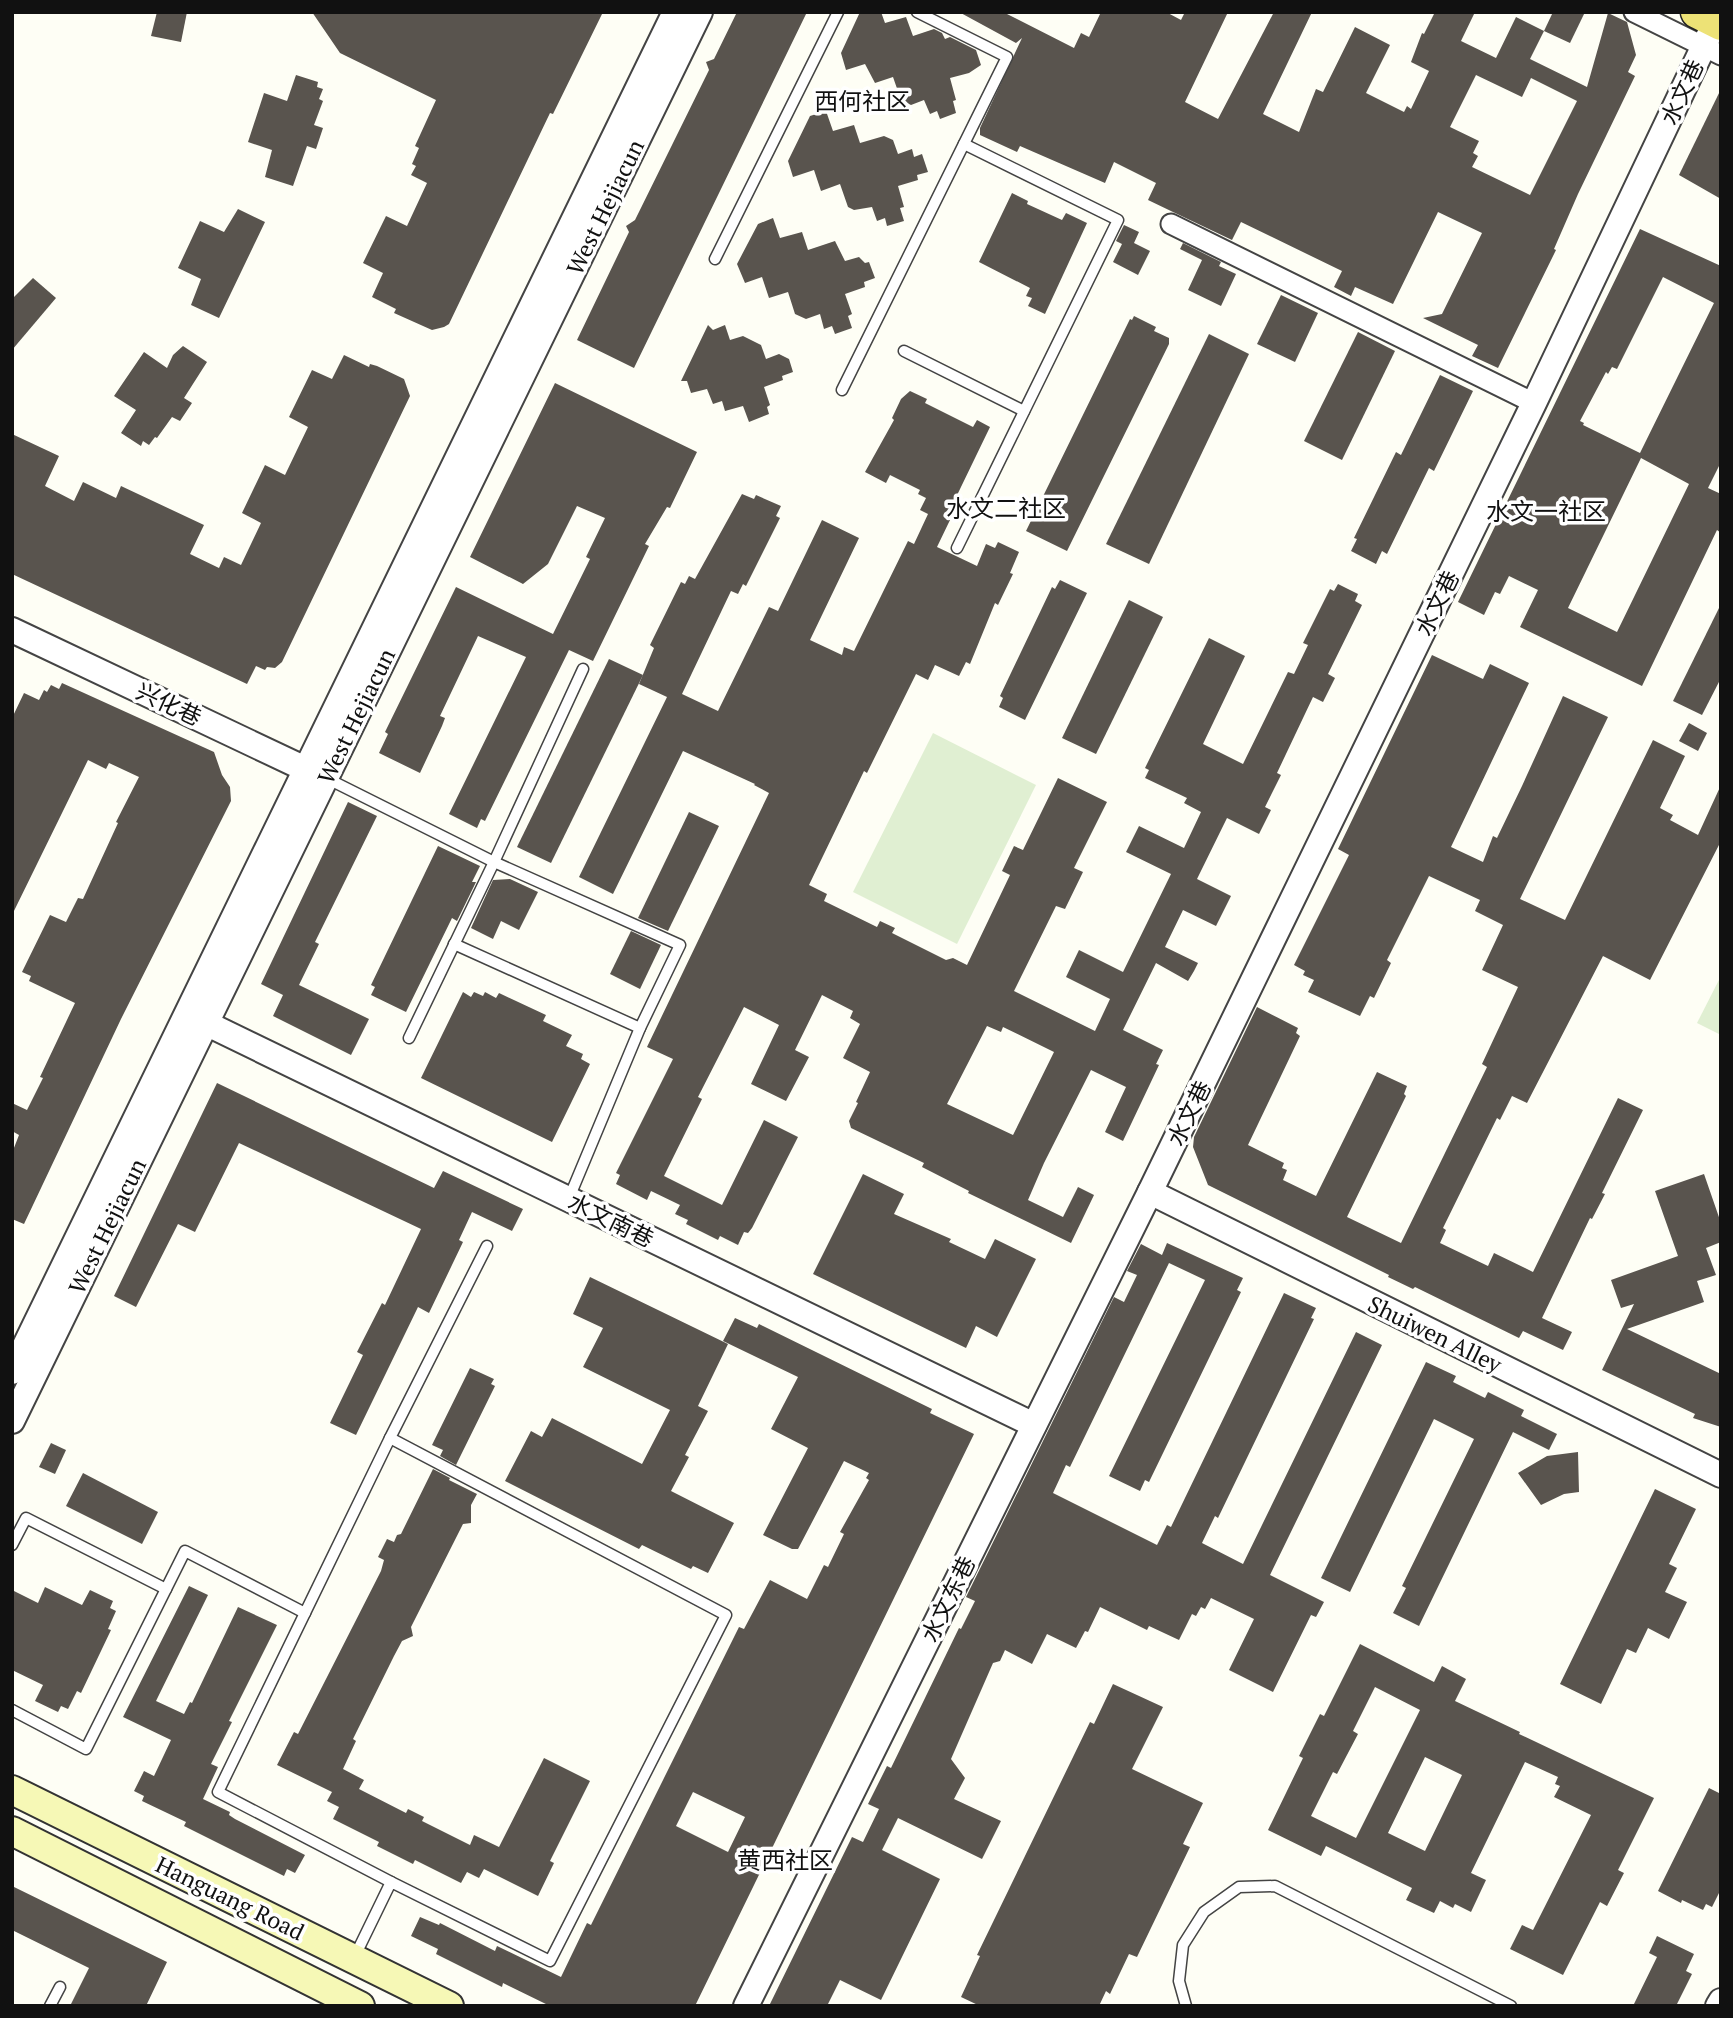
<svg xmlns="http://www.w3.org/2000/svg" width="1733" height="2018" font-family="'PT Serif','Noto Sans SC',serif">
<rect width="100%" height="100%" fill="#fefef5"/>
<g fill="#e0efd2">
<path d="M933 733 1036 785 957 944 853 892Z"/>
<path d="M1721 976V1035L1697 1023Z"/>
</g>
<g fill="#59544e" fill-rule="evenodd">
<path d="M157 12H187L181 42 151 36Z"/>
<path d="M312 12H603L553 114 550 113 449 324 444 327 432 330 394 313 396 309 372 297 383 273 363 263 386 216 407 226 427 183 411 175 416 166 412 164 419 148 415 146 436 100 340 53Z"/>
<path d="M737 12H807L634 368 577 340 629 232 626 226 635 220 709 70 706 62 714 59Z"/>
<path d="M860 12H881L885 23 906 17 913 36 934 29 942 33 945 39 950 37 976 50 981 65 969 73 950 78 956 100 953 101 956 113 940 119 937 111 930 114 924 100 911 105 901 100 893 77 875 83 865 64 846 70 841 53Z"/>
<path d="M959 12H1003L1074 48 1081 33 1089 37 1101 12H1166L1181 20 1185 12H1228L1185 102 1218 119 1274 12H1312L1263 114 1299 132 1316 89 1323 92 1355 27 1390 45 1366 93 1404 112 1407 106 1411 109 1429 71 1411 62 1422 33 1424 34 1435 12H1475L1461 41 1496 58 1516 17 1544 31 1530 59 1587 87 1608 13 1627 22 1636 55 1628 72 1635 76 1578 194 1554 249 1556 250 1498 368 1472 356 1478 345 1423 318 1442 314 1482 233 1438 212 1393 304 1355 287 1351 296 1334 287 1342 271 1241 222 1232 240 1173 212 1148 200 1156 183 1114 162 1105 183 1020 146 1017 152 980 135V128L1022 38 1016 43ZM1476 75 1522 97 1531 78 1577 101 1530 195 1472 167 1478 156 1473 153 1479 141 1450 127Z"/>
<path d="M1553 12H1585L1570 43 1544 31Z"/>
<path d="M296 75 318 82 317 87 323 89 319 99 323 101 314 125 323 128 316 149 307 146 293 186 265 177 272 150 248 142 264 93 287 101Z"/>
<path d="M1721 89V199L1679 175Z"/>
<path d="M826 111 833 131 854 125 860 143 884 136 893 140 898 154 912 149 914 157 922 154 928 172 917 175 918 180 898 186 904 207 900 208 904 221 887 226 885 218 877 221 872 207 854 210 848 207 840 184 821 191 814 170 793 177 788 161 810 116Z"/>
<path d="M1012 193 1028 201 1027 204 1062 220 1066 213 1087 223 1045 314 1028 306 1032 298 1026 296 1030 288 979 262Z"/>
<path d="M238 209 265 222 219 318 191 305 201 279 178 268 200 221 224 232Z"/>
<path d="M773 218 780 238 802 232 808 250 835 241 845 261 859 257 865 263 869 262 875 278 864 282 865 287 845 294 852 314 848 316 852 328 835 334 832 326 824 329 820 314 806 319 795 314 788 292 769 298 762 277 745 283 737 264 758 224Z"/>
<path d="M1124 225 1139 232 1134 243 1150 251 1138 275 1113 262 1122 244 1116 241Z"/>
<path d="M1640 229 1721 266V462L1708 488 1721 494V533L1717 530 1642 686 1520 627 1538 590 1509 576 1500 594 1495 592 1484 615 1458 602ZM1663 277 1714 303 1640 453 1583 425 1584 423 1580 421 1606 372 1608 374 1612 367 1617 369ZM1641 458 1689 484 1617 632 1568 608Z"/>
<path d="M1183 243 1221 262 1219 266 1236 274 1221 306 1188 290 1202 260 1180 249Z"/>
<path d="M33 278 56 298 12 350V299Z"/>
<path d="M1281 295 1318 313 1295 362 1257 344Z"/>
<path d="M1134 316 1156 327 1154 331 1169 338V344L1067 551 1026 531 1130 319 1132 320Z"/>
<path d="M708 325 713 330 725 325 730 340 743 336 761 345 766 359 779 354 789 359 793 372 782 376 783 380 764 387 770 405 767 407 769 414 749 422 743 406 725 411 722 401 713 404 707 389 691 393 687 381H681Z"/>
<path d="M1358 332 1395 351 1342 460 1304 441Z"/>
<path d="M1209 334 1249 354 1149 564 1106 544Z"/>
<path d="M183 346 207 362 184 398 192 403 180 421 172 417 157 438 155 437 149 445 143 441 141 446 121 433 136 410 114 396 144 352 167 368 173 355Z"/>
<path d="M344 355 369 367 370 364 377 366 404 379 410 396 282 662 275 668 267 667 265 670 256 666 247 684 12 574V434L59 456 45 486 74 501 83 482 116 498 121 486 204 525 190 554 219 568 224 557 241 565 261 523 242 513 265 465 285 475 308 427 289 417 312 370 332 379Z"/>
<path d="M1440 375 1473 391 1434 471 1429 468 1387 554 1382 551 1376 564 1351 551 1357 539 1354 538 1396 452 1401 455Z"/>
<path d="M555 383 697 452 670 508 667 507 645 544 649 546 593 661 569 650 485 821 481 819 477 828 449 814 526 657 478 636 440 716 445 718 442 726 420 773 379 753 388 734 385 732 456 587 553 634 590 559 586 557 605 518 577 506 548 564 523 584 470 557Z"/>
<path d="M910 391 927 399 925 403 973 427 977 420 990 427 946 518 950 520 937 547 977 566 986 544 995 548 998 542 1019 552 1010 573 1013 574 998 605 995 603 970 664 966 662 959 676 935 665 928 680 916 674 867 773 864 771 809 885 827 894 824 901 877 927 880 921 895 928 892 933 946 960 953 958 967 965 1010 875 1002 871 1014 846 1023 850 1058 778 1107 802 1074 868 1083 872 1065 909 1056 906 1014 991 1095 1031 1110 999 1066 977 1079 950 1123 972 1171 874 1126 852 1139 826 1184 848 1201 812 1184 803 1187 798 1145 778 1149 770 1145 768 1209 638 1245 656 1203 744 1243 764 1288 672 1294 674 1308 645 1303 643 1330 589 1334 591 1338 584 1358 594 1355 601 1362 605 1328 674 1335 678 1323 702 1313 697 1277 773 1281 775 1265 807 1271 810 1259 834 1227 818 1197 879 1231 896 1216 926 1183 910 1165 947 1198 963 1194 971 1188 981 1156 963 1123 1030 1163 1050 1156 1064 1159 1065 1123 1141 1105 1132 1126 1087 1091 1070 1044 1163 1028 1200 1063 1217 1078 1187 1094 1195 1071 1243 968 1193 969 1191 922 1167 924 1163 851 1128 849 1121 858 1103 856 1102 870 1072 843 1058 860 1024 850 1018 853 1011 822 995 795 1050 809 1057 786 1101 751 1084 779 1025 744 1007 698 1097 702 1099 664 1176 722 1205 764 1120 798 1137 752 1228 748 1233 744 1232 738 1245 720 1236 718 1240 686 1224 688 1220 675 1214 680 1205 651 1191 647 1200 616 1184 620 1175 616 1173 673 1059 647 1047 769 793 754 785 755 784 683 751 613 894 579 877 667 697 639 684 654 648 650 645 681 582 685 584 689 576 695 579 742 494 754 499 756 495 781 506 776 516 780 518 746 586 743 584 738 594 731 591 682 694 718 711 769 607 778 611 822 520 859 538 810 640 842 655 844 647 854 651 908 541 914 544 928 514 920 510 926 498 918 494 920 490 890 475 886 483 865 472 894 420 892 418 901 399ZM987 1026 1001 1032 1003 1027 1054 1052 1013 1135 947 1104Z"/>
<path d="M1060 580 1087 593 1025 720 999 707 1003 698 1000 696 1052 587 1055 589Z"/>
<path d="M1129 600 1163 617 1096 754 1062 738Z"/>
<path d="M1721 604V678L1702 715 1673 701Z"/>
<path d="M1432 655 1483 679 1490 664 1529 683 1451 847 1483 862 1493 836 1497 838 1522 786 1563 696 1608 717 1520 899 1565 920 1653 740 1685 756 1660 808 1673 815 1670 820 1698 835 1721 785V841L1650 980 1603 956 1527 1103 1512 1096 1500 1120 1497 1118 1443 1228 1446 1230 1440 1243 1488 1266 1494 1253 1533 1272 1618 1098 1643 1110 1602 1193 1605 1194 1592 1219 1590 1218 1542 1318 1572 1332 1563 1350 1523 1331 1519 1338 1415 1287 1413 1289 1388 1277 1389 1275 1208 1185 1193 1147 1194 1137 1257 1007 1298 1028 1296 1033 1300 1036 1248 1145 1284 1163 1282 1168 1287 1170 1283 1180 1316 1196 1377 1072 1407 1086 1404 1094 1406 1096 1347 1217 1401 1243 1487 1067 1482 1064 1518 987 1482 970 1503 925 1475 911 1480 900 1429 876 1387 960 1391 963 1374 998 1370 996 1360 1016 1308 992 1314 980 1303 975 1305 971 1294 965 1349 855 1338 849Z"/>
<path d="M609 659 643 675 551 863 517 847Z"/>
<path d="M62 683 214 752 222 775 230 787 231 801 121 1019 24 1224 12 1219V1153L19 1135 12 1131V1103L27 1110 43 1078 40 1077 75 1003 29 981 31 976 22 972 50 915 66 922 78 898 83 899 118 823 116 822 139 777 109 763 106 769 88 760 12 915V718L24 693 39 700 44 690 47 692 51 685 59 689Z"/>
<path d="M1689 723 1707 733 1698 751 1679 741Z"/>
<path d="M348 802 377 816 315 942 319 944 299 985 369 1019 351 1055 273 1016 283 995 261 984Z"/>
<path d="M689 812 719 826 668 931 638 918Z"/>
<path d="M438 846 480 866 472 882H476L457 921 452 918 406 1012 371 995 375 987 371 985Z"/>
<path d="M510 879 538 892 519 930 501 921 493 939 471 928 493 880Z"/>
<path d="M631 931 661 945 640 989 610 974Z"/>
<path d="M463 992 471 997 474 992 483 996 485 992 496 998 499 993 546 1015 543 1021 572 1035 566 1046 583 1054 581 1059 590 1064 552 1142 421 1078Z"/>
<path d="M217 1083 434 1188 443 1171 523 1209 512 1231 472 1212 459 1240 463 1242 429 1313 418 1307 356 1435 330 1423 363 1355 357 1352 382 1303 385 1305 421 1229 239 1143 195 1232 178 1224 136 1307 114 1296Z"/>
<path d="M863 1174 904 1194 894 1214 951 1239 949 1242 985 1259 995 1239 1036 1259 997 1337 976 1326 966 1348 813 1274Z"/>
<path d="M1704 1174 1721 1223V1242L1706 1248 1716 1275 1697 1281 1704 1302 1627 1329 1721 1374V1427L1693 1418 1695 1414 1602 1370 1634 1304 1621 1308 1611 1280 1678 1256 1655 1191Z"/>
<path d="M1167 1243 1243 1278 1237 1290 1241 1292 1149 1482 1145 1480 1140 1491 1109 1476 1205 1280 1169 1263 1070 1467 1066 1465 1053 1493 1157 1545 1167 1525 1171 1527 1284 1293 1316 1308 1311 1318 1314 1319 1218 1518 1215 1516 1202 1543 1243 1564 1356 1332 1382 1345 1270 1575 1324 1602 1316 1617 1311 1615 1273 1692 1229 1670 1254 1619 1211 1598 1205 1609 1201 1607 1196 1616 1192 1614 1179 1640 1149 1626 1147 1630 1100 1607 1088 1632 1085 1631 1076 1648 1047 1634 1032 1664 1005 1650 1000 1661 993 1663 951 1759 965 1778 954 1799 1001 1821 982 1859 898 1818 882 1850 940 1879 881 2000 840 1980 827 2006H769L852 1837 863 1842 879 1809 868 1804 887 1766 891 1768 959 1628 961 1629 975 1601 966 1597 1114 1297 1124 1302 1137 1275 1127 1271 1141 1244 1162 1255Z"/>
<path d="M590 1277 728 1344 698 1406 708 1411 685 1455 689 1457 671 1491 734 1523 708 1573 693 1566 691 1569 642 1545 639 1549 505 1481 531 1431 542 1437 552 1418 642 1464 670 1410 583 1367 603 1328 573 1314Z"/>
<path d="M735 1318 757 1328 759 1324 932 1409 930 1413 974 1434 695 2006H550L503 1983 502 1987 436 1954 438 1949 411 1936 420 1917 439 1925 440 1923 495 1951 497 1946 561 1977 587 1923 591 1925 739 1627 744 1629 770 1580 807 1599 824 1565 828 1567 844 1534 840 1532 869 1480 866 1478 869 1473 844 1461 798 1549H792L763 1535 808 1448 771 1429 798 1377 723 1341ZM693 1792 745 1817 728 1852 676 1826Z"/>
<path d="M1426 1362 1456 1376 1453 1382 1485 1398 1488 1392 1524 1410 1521 1416 1557 1434 1549 1450 1513 1432 1419 1626 1393 1613 1406 1588 1402 1586 1474 1439 1434 1419 1350 1592 1321 1578Z"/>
<path d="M470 1368 494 1379 491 1384 495 1386 456 1465 440 1456 443 1450 432 1445Z"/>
<path d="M51 1443 66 1450 55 1474 39 1467Z"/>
<path d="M1578 1452 1579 1492 1564 1494 1541 1505 1518 1473 1547 1456Z"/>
<path d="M433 1469 450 1478 449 1480 477 1494 471 1505V1523L463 1524 411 1627 413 1636 402 1641 394 1656 353 1739 356 1741 343 1769 364 1780 359 1789 406 1813 408 1809 424 1817 422 1821 470 1845 474 1835 499 1847 544 1758 590 1781 550 1861 554 1863 538 1896 484 1869 479 1878 467 1872 461 1883 415 1860 413 1864 377 1846 379 1842 333 1819 339 1807 327 1801 332 1792 277 1765 294 1732 298 1734 381 1571 384 1560 378 1557 387 1539 394 1542 397 1535 401 1534Z"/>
<path d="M83 1473 158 1512 142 1544 66 1506Z"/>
<path d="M1655 1489 1696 1509 1669 1564 1677 1568 1665 1592 1687 1602 1669 1639 1648 1628 1636 1653 1627 1649 1601 1704 1560 1684Z"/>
<path d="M189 1586 208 1595 156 1701 184 1714 190 1702 192 1703 238 1607 277 1625 229 1721 232 1722 211 1764 218 1767 203 1799 230 1812 229 1815 235 1819 305 1855 295 1873 287 1869 284 1876 184 1826 186 1822 142 1801 144 1796 134 1791 144 1771 154 1776 171 1740 123 1717Z"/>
<path d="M45 1587 82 1605 90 1590 113 1601 110 1608 116 1611 108 1629 111 1630 81 1693 77 1691 68 1709 61 1706 58 1712 35 1701 43 1685 12 1670V1590L38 1603Z"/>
<path d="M1360 1644 1434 1682 1442 1666 1466 1679 1455 1701 1520 1732 1519 1734 1654 1798 1618 1870 1624 1873 1607 1906 1600 1902 1563 1975 1510 1949 1522 1925 1533 1930 1591 1815 1554 1797 1560 1786 1555 1784 1558 1777 1525 1762 1471 1873 1486 1880 1471 1912 1455 1904 1453 1908 1440 1901 1434 1913 1406 1900 1412 1888 1326 1846 1321 1856 1268 1830 1303 1758 1299 1756 1320 1714 1324 1716ZM1375 1687 1420 1710 1356 1838 1311 1816 1333 1772 1337 1774 1358 1734 1353 1731ZM1425 1757 1462 1775 1425 1851 1388 1833Z"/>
<path d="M1113 1684 1163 1707 1132 1769 1203 1803 1183 1844 1190 1847 1137 1957 1129 1954 1110 1994 1106 1991 1099 2006H980L961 1997 980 1956 977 1955 1090 1722 1094 1724Z"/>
<path d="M1709 1788 1721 1794V1889L1712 1907 1706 1904 1703 1910 1682 1900 1681 1903 1658 1891Z"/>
<path d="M12 1886 167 1962 146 2006H70L89 1968 12 1930Z"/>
<path d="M1657 1936 1694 1954 1686 1971 1692 1974 1676 2006H1633L1657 1957 1649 1953Z"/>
</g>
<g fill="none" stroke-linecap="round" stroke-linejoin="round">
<defs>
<g id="service">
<path d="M715 259 838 12"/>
<path d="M904 351 1024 411"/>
<path d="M842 390 1007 57 917 12"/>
<path d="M957 548 1118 220 964 144"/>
<path d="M326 778 494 862 680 945 640 1028 569 1198"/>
<path d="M454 944 640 1028"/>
<path d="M409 1038 494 862 583 669"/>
<path d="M390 1438 218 1792 391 1882"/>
<path d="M12 1545 26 1518 166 1589"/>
<path d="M12 1710 86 1749 185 1551 305 1613"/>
<path d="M354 1958 391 1882 550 1961 726 1615 390 1438 487 1246"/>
<path d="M50 2006 60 1987"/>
<path d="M1186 2006 1179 1981 1183 1945 1204 1912 1239 1887 1275 1886 1511 2006"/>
</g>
<g id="minor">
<path d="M1634 12 1721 55"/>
<path d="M1171 224 1534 403"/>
</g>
<g id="tertiary">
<path d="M12 630 318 775"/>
<path d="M191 1016 1034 1425"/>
<path d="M1150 1192 1721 1475"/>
<path d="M12 1372 675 12"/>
<path d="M12 1421 700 12"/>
<path d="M746 2006 1150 1192 1534 403 1720 12"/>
<path d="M1718 2006 1721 2001"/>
</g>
<g id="secondary">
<path d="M12 1790 449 2006"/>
<path d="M12 1831 360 2006"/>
</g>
<path id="primary" d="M1697 12 1721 24"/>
</defs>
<use href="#service" stroke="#444" stroke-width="13"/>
<use href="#minor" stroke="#444" stroke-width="23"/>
<use href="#tertiary" stroke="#444" stroke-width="28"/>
<use href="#secondary" stroke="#333" stroke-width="32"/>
<use href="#primary" stroke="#222" stroke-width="35"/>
<use href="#service" stroke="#fff" stroke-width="10"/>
<use href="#minor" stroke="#fff" stroke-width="19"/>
<use href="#tertiary" stroke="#fff" stroke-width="24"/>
<use href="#secondary" stroke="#f6f8b6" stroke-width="28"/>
<use href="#primary" stroke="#ede276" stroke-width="32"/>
</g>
<g text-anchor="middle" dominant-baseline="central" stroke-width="7" stroke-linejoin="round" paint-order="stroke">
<g font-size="23" fill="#111" stroke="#fff">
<text transform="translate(1682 92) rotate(-65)">水文巷</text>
<text transform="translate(605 207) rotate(-64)">West Hejiacun</text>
<text transform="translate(1437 603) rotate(-64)">水文巷</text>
<text transform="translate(169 704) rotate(25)">兴化巷</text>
<text transform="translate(356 716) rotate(-64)">West Hejiacun</text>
<text transform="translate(1189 1113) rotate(-64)">水文巷</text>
<text transform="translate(611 1220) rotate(26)">水文南巷</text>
<text transform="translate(107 1226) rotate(-64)">West Hejiacun</text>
<text transform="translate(1435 1334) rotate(26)">Shuiwen Alley</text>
<text transform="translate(948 1599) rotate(-64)">水文东巷</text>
<text transform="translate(230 1898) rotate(26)">Hanguang Road</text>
</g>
<g font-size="24" fill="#111" stroke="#fff">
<text x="862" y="101">西何社区</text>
<text x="1006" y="508">水文二社区</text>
<text x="1546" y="511">水文一社区</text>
<text x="785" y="1860">黄西社区</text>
</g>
</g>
<rect width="1733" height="2018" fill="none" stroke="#111111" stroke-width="28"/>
</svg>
